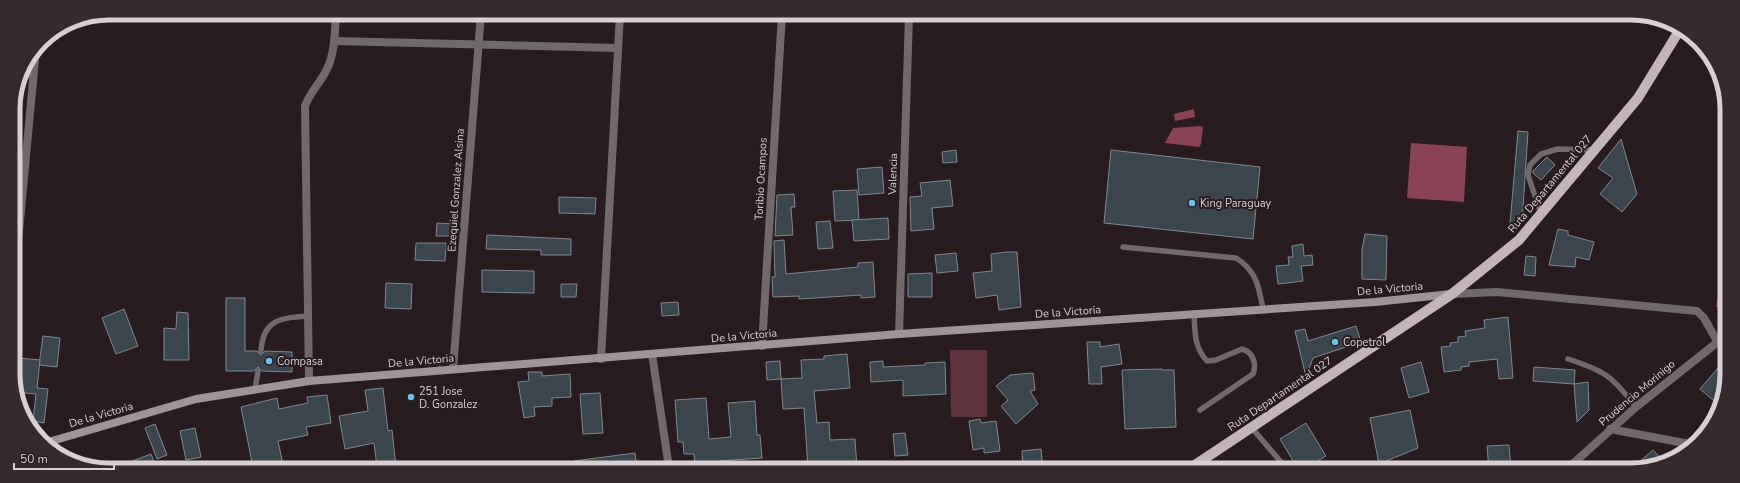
<svg xmlns="http://www.w3.org/2000/svg" width="1740" height="483" font-family="'Nunito Sans',sans-serif">
<rect width="100%" height="100%" fill="#281c1f"/>
<path fill="#5f323d" d="M950 350H987V417H951Z"/>
<g fill="#8a4355">
<path d="M1194 109 1195 117 1175 121 1174 114Z"/>
<path d="M1200 126 1203 127 1201 144 1199 147 1165 143 1173 128Z"/>
<path d="M1411 143 1467 147 1464 202 1407 198Z"/>
<path d="M1724 295V307H1716L1718 296Z"/>
</g>
<g fill="#3a464c" stroke="#7c8990">
<path d="M1518 131 1528 132 1522 223 1510 224Z"/>
<path d="M1621 139 1637 194 1622 212 1600 194 1613 178 1598 168Z"/>
<path d="M956 150 957 162 943 163 942 152Z"/>
<path d="M1111 150 1260 167 1253 239 1104 223Z"/>
<path d="M1547 157 1555 165 1541 180 1533 173V171Z"/>
<path d="M882 167 884 193 859 195 857 169Z"/>
<path d="M950 180 953 206 932 208 934 229 911 231 910 197 922 196 920 183Z"/>
<path d="M857 190 859 220 835 221 833 191Z"/>
<path d="M794 194 795 207H791L793 235 775 236 777 195Z"/>
<path d="M559 197 596 198 595 214 559 213Z"/>
<path d="M888 218 889 239 854 241 852 220Z"/>
<path d="M830 221 833 248 818 249 816 222Z"/>
<path d="M437 223 454 224V236H436Z"/>
<path d="M1558 229 1568 231V235L1594 242 1589 260 1576 257 1575 267 1549 265Z"/>
<path d="M1365 234 1387 236 1386 280 1362 279V250Z"/>
<path d="M487 235 571 239V255H541V250L486 249Z"/>
<path d="M784 240 786 274 858 267V263L873 262 875 297 861 298V295L799 299V296L773 297 772 277H775L774 241Z"/>
<path d="M416 243H446L445 261 415 260Z"/>
<path d="M1303 244 1304 256 1312 255 1313 265 1301 266 1303 281 1278 284 1276 266 1289 265 1288 257H1293L1292 246Z"/>
<path d="M1006 252H1017L1021 307 999 310 997 295 976 298 973 273 992 271 991 254Z"/>
<path d="M956 253 958 271 937 273 935 255Z"/>
<path d="M1526 256 1536 257 1535 276 1524 275Z"/>
<path d="M482 270 534 271V293L482 292Z"/>
<path d="M932 273V297H908V274Z"/>
<path d="M386 283 412 284 411 309 385 308Z"/>
<path d="M561 284H577L576 297H561Z"/>
<path d="M226 298H245V351H257L261 355 265 351 292 352V372L262 371 258 367 254 371H226Z"/>
<path d="M678 302 679 315 662 316 661 303Z"/>
<path d="M124 309 138 346 116 354 102 318Z"/>
<path d="M177 312 188 313 189 360H164V328L176 329Z"/>
<path d="M1508 317 1513 378 1499 379 1497 359 1469 362V366L1461 367V370L1444 372 1441 347 1451 346 1450 343 1458 342V337L1466 336 1465 331 1485 328 1484 320Z"/>
<path d="M1356 326 1361 342 1313 358 1306 377 1295 331 1305 329 1308 341Z"/>
<path d="M43 336 60 338 57 367 39 365Z"/>
<path d="M1087 342H1100V347L1119 344 1122 364 1101 367 1102 384H1089Z"/>
<path d="M847 354 850 388 814 391 817 423 829 422 830 440 855 439 857 468H808L804 408 783 409 781 379 802 378 801 360 824 359V356Z"/>
<path d="M18 358 40 360 37 388 48 389 44 423 33 421 36 394 15 392Z"/>
<path d="M780 361 781 379 767 380 766 362Z"/>
<path d="M883 361V367L925 365V363L945 362 946 394 903 396V380L871 382 870 362Z"/>
<path d="M1724 361V399L1720 406 1700 389Z"/>
<path d="M1421 362 1429 392 1409 398 1401 368Z"/>
<path d="M1534 367 1575 370 1574 384 1533 381Z"/>
<path d="M1162 369V370H1174L1176 427 1125 429 1122 370Z"/>
<path d="M528 372H542V376L570 374 571 397 552 398V406L534 407 535 416 524 418 518 382 529 381Z"/>
<path d="M1033 373 1035 390 1030 391 1038 404 1016 424 1001 406 1008 400 996 386 1010 375Z"/>
<path d="M1588 382 1589 410 1577 422 1574 384Z"/>
<path d="M383 388 388 431 392 430 396 467H377L374 443 345 449 339 416 368 411 365 390Z"/>
<path d="M600 393 603 433 583 434 580 394Z"/>
<path d="M327 395 331 423 306 427 308 435 278 441 283 465 253 467 241 407 277 398 279 409 308 403 307 397Z"/>
<path d="M706 398 709 439 731 437 728 403 755 401 757 435H760L762 458 718 461 719 468H695L694 454H684L683 442H678L675 400Z"/>
<path d="M1410 410 1418 448 1379 464 1370 418Z"/>
<path d="M980 419 981 423 996 421 1000 451 984 453V448L973 450 969 421Z"/>
<path d="M1306 423 1326 456 1304 469H1298L1280 439Z"/>
<path d="M155 424 167 455 157 459 145 428Z"/>
<path d="M195 428 201 457 186 460 180 431Z"/>
<path d="M905 433 908 455 895 456 893 434Z"/>
<path d="M1509 445 1511 469 1489 470 1487 446Z"/>
<path d="M1041 449 1043 469H1023L1022 451Z"/>
<path d="M1653 450 1665 463 1630 470Z"/>
<path d="M635 453 637 468H574V461Z"/>
<path d="M151 454 156 467H119V466Z"/>
</g>
<g fill="none" stroke-linecap="round" stroke-linejoin="round">
<g stroke="#706a6b" stroke-width="5.5">
<path d="M1541 214 1528 175 1530 165 1541 154 1558 149 1595 150"/>
<path d="M1123 247 1236 258C1256 270 1259 287 1263 309"/>
<path d="M1194 314C1195 332 1194 347 1207 361L1216 360 1242 349C1253 352 1257 364 1253 374L1200 410"/>
<path d="M261 351C263 319 281 318 308 316"/>
<path d="M1568 359C1605 371 1612 376 1636 407"/>
<path d="M255 389 258 371"/>
<path d="M1251 427 1287 469"/>
</g>
<g stroke="#706a6b" stroke-width="8">
<path d="M334 41 617 48"/>
<path d="M20 72 33 75"/>
<path d="M14 285 36 49"/>
<path d="M1452 294 1497 292 1697 311 1704 318 1717 341"/>
<path d="M899 334 909 15"/>
<path d="M762 346 782 14"/>
<path d="M652 354 669 468"/>
<path d="M601 359 620 14"/>
<path d="M453 369 481 14"/>
<path d="M309 381 305 106C310 92 321 82 327 69 335 53 335 31 336 13"/>
<path d="M1610 429 1695 445"/>
<path d="M1566 470 1636 407 1724 337"/>
</g>
<path stroke="#9f9496" stroke-width="8" d="M45 443 196 399 309 381 899 334 1375 302 1451 294"/>
<path stroke="#c3b5b8" stroke-width="10" d="M1189 469 1452 294 1519 240 1638 98 1679 31"/>
</g>
<g fill="#66c4ef" stroke="#281c1f" stroke-width="1.5">
<circle cx="1192" cy="203" r="4"/>
<circle cx="1335" cy="342" r="4"/>
<circle cx="269" cy="361" r="4"/>
<circle cx="411" cy="397" r="4"/>
</g>
<g text-anchor="middle" dominant-baseline="central" stroke-width="4" stroke-linejoin="round" paint-order="stroke">
<g font-size="11" fill="#d7cfd0" stroke="#281c1f">
<text transform="translate(893 174) rotate(-88)">Valencia</text>
<text transform="translate(761 179) rotate(-87)">Toribio Ocampos</text>
<text transform="translate(1550 184) rotate(-50)">Ruta Departamental 027</text>
<text transform="translate(456 190) rotate(-86)">Ezequiel Gonzalez Alsina</text>
<text transform="translate(1390 289) rotate(-5)">De la Victoria</text>
<text transform="translate(1068 312) rotate(-4)">De la Victoria</text>
<text transform="translate(744 336) rotate(-5)">De la Victoria</text>
<text transform="translate(421 361) rotate(-5)">De la Victoria</text>
<text transform="translate(1637 393) rotate(-40)">Prudencio Morinigo</text>
<text transform="translate(1280 394) rotate(-34)">Ruta Departamental 027</text>
<text transform="translate(101 415) rotate(-16)">De la Victoria</text>
</g>
<g font-size="11" fill="#d7cfd0" stroke="#281c1f" text-anchor="start">
<text x="1200" y="203">King Paraguay</text>
<text x="1343" y="342">Copetrol</text>
<text x="277" y="361">Compasa</text>
<text x="419" y="391">251 Jose<tspan x="419" dy="13">D. Gonzalez</tspan></text>
</g>
</g>
<path d="M0 0H1740V483H0ZM109 20H1631A89 89 0 0 1 1720 109V374A89 89 0 0 1 1631 463H109A89 89 0 0 1 20 374V109A89 89 0 0 1 109 20Z" fill="#362a2d" fill-rule="evenodd"/>
<path fill="none" stroke="#d7cfd0" stroke-width="5" d="M109 20H1631A89 89 0 0 1 1720 109V374A89 89 0 0 1 1631 463H109A89 89 0 0 1 20 374V109A89 89 0 0 1 109 20Z"/>
<path d="M14 463v6h100v-6" fill="none" stroke="#d7cfd0" stroke-width="2"/>
<text x="20" y="463" font-size="12" fill="#d7cfd0" stroke="#281c1f" stroke-width="3" paint-order="stroke">50 m</text>
</svg>
